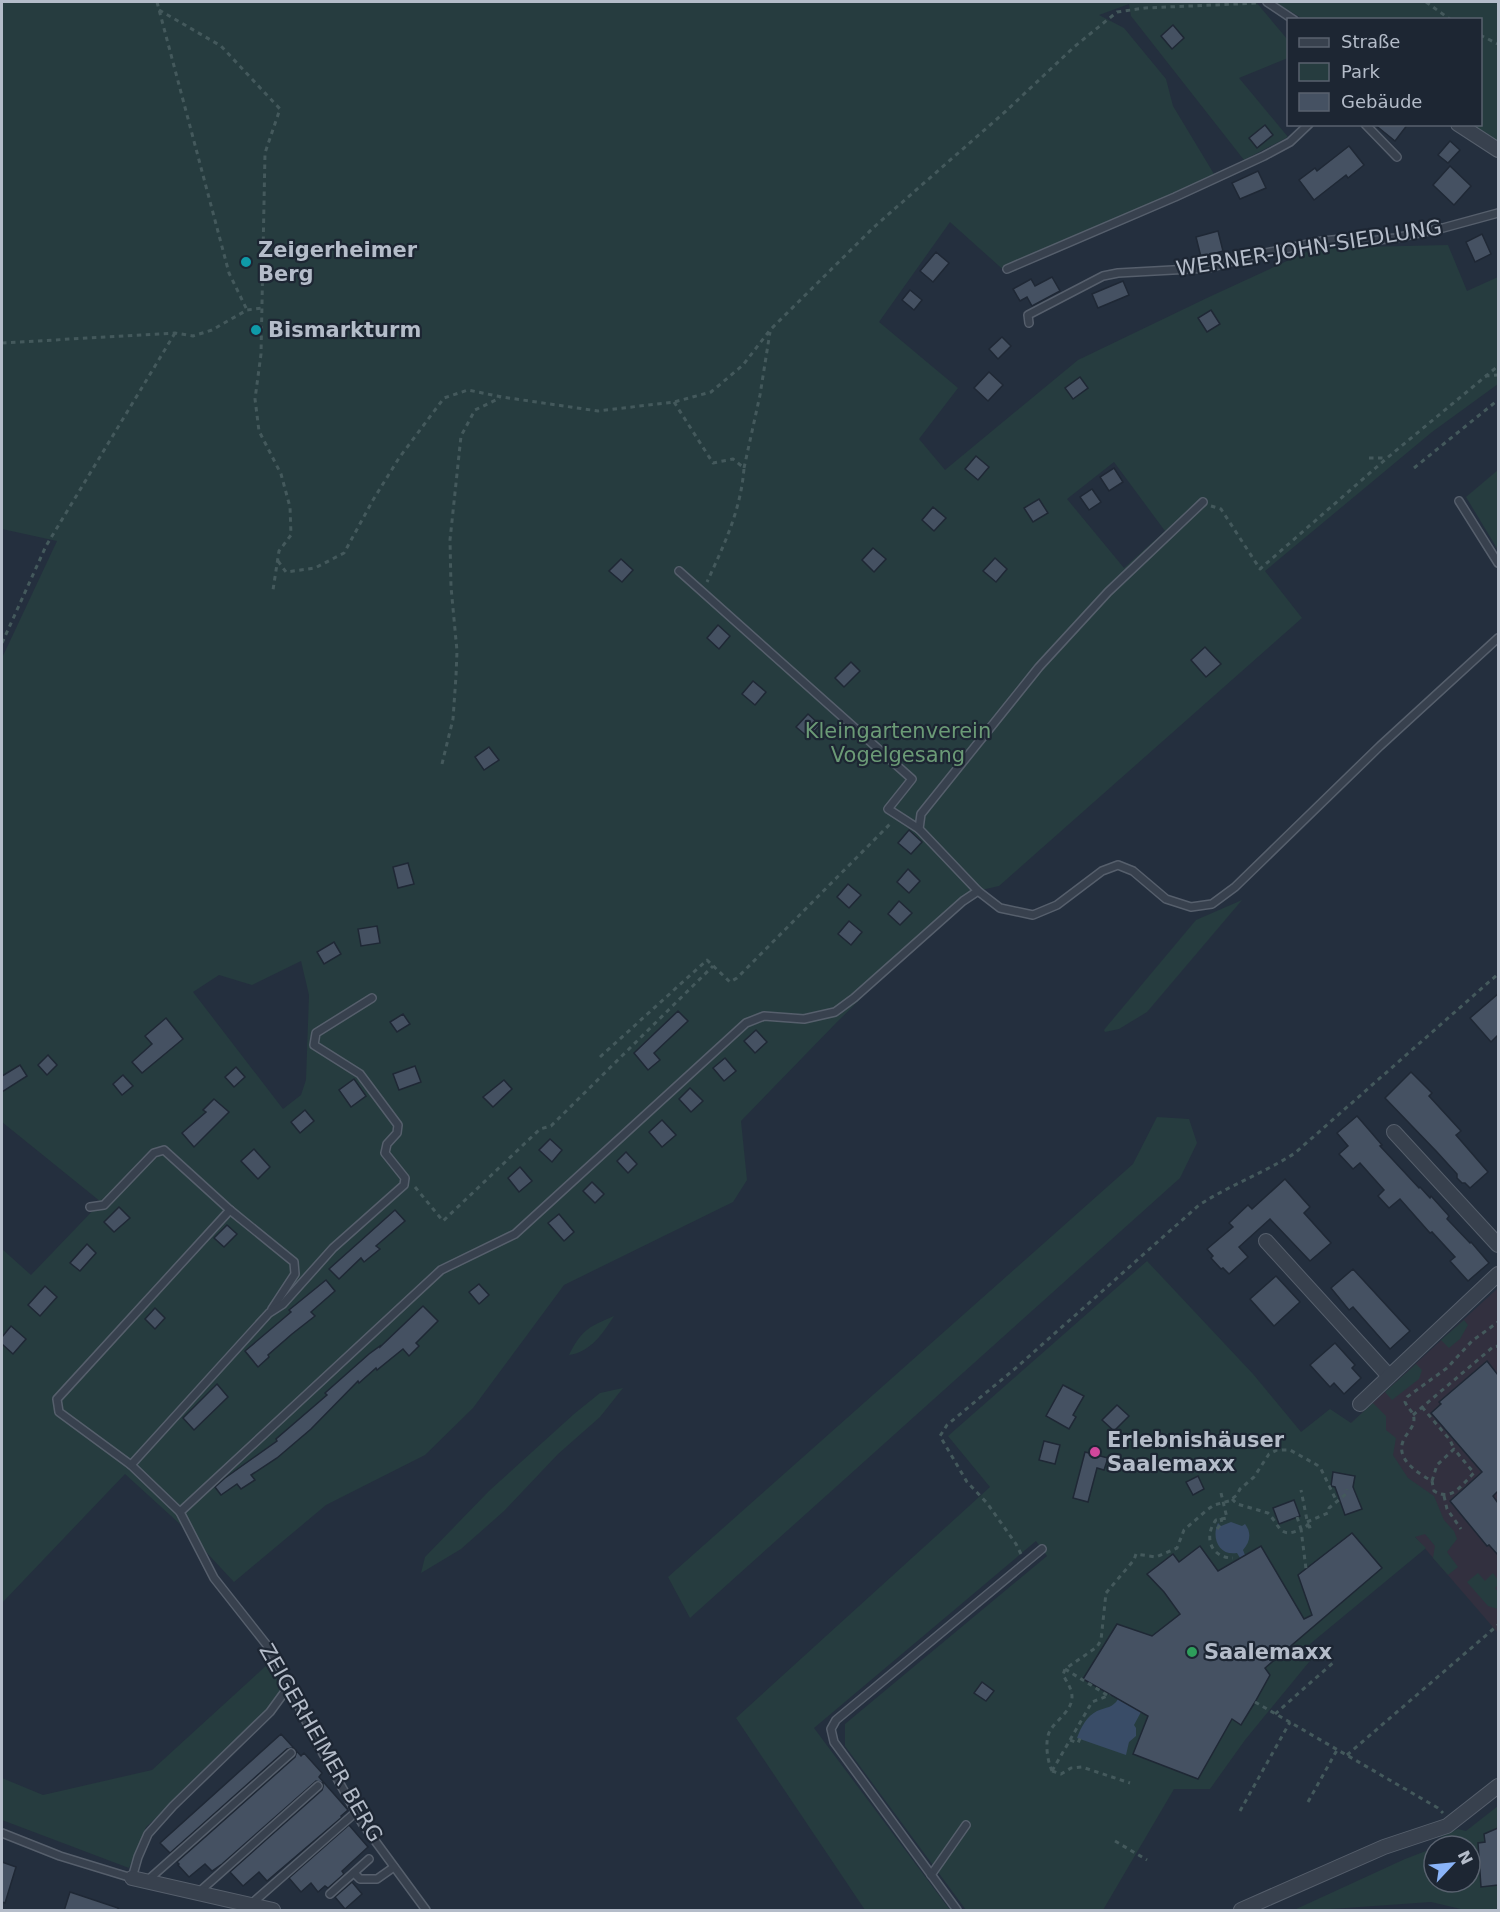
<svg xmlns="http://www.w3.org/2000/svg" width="1500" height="1912" font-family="'DejaVu Sans',sans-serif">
<rect width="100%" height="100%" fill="#242f3e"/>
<path fill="#32303f" d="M1498 1288V1633L1416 1538 1393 1489 1351 1423Z"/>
<g fill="#263c3f" fill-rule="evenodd">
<path d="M2 2H1256L1288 40V58L1239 78 1288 137 1244 160 1131 16 1129 4 1099 15 1124 28 1166 79 1173 106 1214 174 1008 274 950 222 879 322 958 388 919 439 945 470 1078 360 1209 297 1315 248 1448 245 1467 291 1498 277V384L1432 432 1265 571 1302 618 999 886 968 893 837 1022 741 1121 747 1180 733 1202 564 1285 473 1408 425 1455 326 1505 234 1582 181 1525 125 1474 2 1603V1249L31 1275 101 1202 2 1122V658L57 541 2 529ZM1114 462 1165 531 1124 568 1067 499ZM301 961 309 995 306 1080 301 1095 283 1109 193 992 219 975 252 985Z"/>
<path d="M1275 2H1498V142L1471 125 1480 124V20L1303 19Z"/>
<path d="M1498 470V550L1466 497Z"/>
<path d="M1242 900 1147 1012 1119 1029 1105 1032 1104 1030 1108 1025 1196 920Z"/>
<path d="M1157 1117 1189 1119 1197 1143 1180 1178 690 1618 668 1577 1133 1164Z"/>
<path d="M1147 1261 1253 1374 1301 1432 1330 1409 1351 1423 1373 1403 1386 1416V1430L1396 1438 1393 1455 1408 1478 1434 1496 1444 1520 1454 1531 1457 1539 1447 1552 1458 1567 1448 1575 1433 1558 1435 1546 1425 1534 1415 1537 1426 1548 1310 1644 1319 1654 1309 1662 1245 1740 1210 1789H1174L1103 1910H966L845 1746V1724L1047 1556 1036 1541 814 1728 950 1910H865L736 1718 990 1487 948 1436Z"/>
<path d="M614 1316C603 1333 591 1352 569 1355 582 1329 589 1327 614 1316Z"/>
<path d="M1464 1320 1468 1325 1460 1339 1449 1348 1441 1340Z"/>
<path d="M1416 1364 1422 1370 1419 1379 1392 1400 1385 1392Z"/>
<path d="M623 1388 600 1417 558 1454 504 1511 461 1549 421 1573 425 1557 489 1491 574 1414 600 1393Z"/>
<path d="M1478 1573 1485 1581 1493 1573 1498 1580V1585L1495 1588 1498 1592V1609L1488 1606 1467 1582Z"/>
<path d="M268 1664 288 1697 146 1827 129 1868 2 1820V1778L43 1795 152 1770Z"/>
<path d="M1498 1806V1910H1465L1431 1902 1317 1910H1294L1405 1859 1434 1848V1882H1470V1846H1437L1441 1837 1458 1829 1466 1831Z"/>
</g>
<g fill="#394c67">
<path d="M1231 1522 1242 1526 1245 1524C1252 1533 1250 1542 1243 1550L1245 1555 1240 1558 1237 1553C1219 1556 1211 1538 1218 1523L1221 1526Z"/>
<path d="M1118 1699 1141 1712 1134 1725 1136 1728V1736L1129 1742 1126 1755 1077 1738C1081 1727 1087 1716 1097 1711 1106 1707 1113 1708 1118 1699Z"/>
</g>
<g fill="#455162" stroke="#1f2835" stroke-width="1.5">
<path d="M1173 25 1184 38 1172 49 1161 36Z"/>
<path d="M1374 124H1408L1395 141Z"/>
<path d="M1265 125 1273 135 1257 148 1249 138Z"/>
<path d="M1450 141 1460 150 1448 163 1438 155Z"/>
<path d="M1349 146 1364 165 1348 178 1346 175 1314 200 1299 180 1315 168 1317 171Z"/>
<path d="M1450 166 1471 186 1454 205 1433 185Z"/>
<path d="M1258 171 1266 188 1240 199 1232 183Z"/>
<path d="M1218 231 1223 251 1201 257 1196 237Z"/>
<path d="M1482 234 1491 254 1475 262 1466 242Z"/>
<path d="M936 252 949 263 933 282 920 271Z"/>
<path d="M1052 277 1060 291 1032 306 1027 297 1020 301 1013 289 1031 279 1035 286Z"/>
<path d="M1123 281 1129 295 1098 308 1092 294Z"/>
<path d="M910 290 922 300 914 310 902 300Z"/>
<path d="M1211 310 1220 324 1207 332 1198 318Z"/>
<path d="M1002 337 1011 346 998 359 989 349Z"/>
<path d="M989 372 1003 385 988 401 974 388Z"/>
<path d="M1080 377 1088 388 1073 399 1065 388Z"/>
<path d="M976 456 989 467 978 480 965 469Z"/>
<path d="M1114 468 1123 482 1109 491 1100 477Z"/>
<path d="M1092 489 1101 502 1089 510 1080 497Z"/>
<path d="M1039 499 1048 513 1033 522 1024 508Z"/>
<path d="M933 507 946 518 934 531 922 520Z"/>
<path d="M873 548 886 559 874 572 862 560Z"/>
<path d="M995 558 1007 569 996 582 983 571Z"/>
<path d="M621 559 633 570 622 582 609 571Z"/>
<path d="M718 625 730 636 719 649 707 638Z"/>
<path d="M1205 647 1221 664 1206 677 1191 660Z"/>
<path d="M851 662 860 671 844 687 835 678Z"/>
<path d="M753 681 766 692 755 705 742 694Z"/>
<path d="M808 714 820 725 809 738 796 727Z"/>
<path d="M489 747 499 760 484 770 475 757Z"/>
<path d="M909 830 922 842 911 854 898 843Z"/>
<path d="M408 863 414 884 398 888 393 867Z"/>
<path d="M908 869 920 881 909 893 897 882Z"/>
<path d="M848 884 861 895 849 908 837 897Z"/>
<path d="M899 901 912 913 900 925 888 914Z"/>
<path d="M849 921 862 932 851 945 838 934Z"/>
<path d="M377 926 380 943 361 946 358 929Z"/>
<path d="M334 942 341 954 324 964 317 952Z"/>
<path d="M1498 994V1035L1491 1042 1470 1018Z"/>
<path d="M678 1011 688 1021 654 1053 660 1060 648 1070 634 1053Z"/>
<path d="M403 1014 410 1024 397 1032 390 1022Z"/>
<path d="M166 1018 183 1039 142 1073 132 1062 152 1044 145 1036Z"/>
<path d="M756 1030 767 1042 755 1053 744 1041Z"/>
<path d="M48 1055 57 1065 47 1075 38 1065Z"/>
<path d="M725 1058 736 1071 724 1081 713 1068Z"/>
<path d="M20 1065 27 1076 2 1092V1076Z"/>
<path d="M415 1066 421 1082 399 1090 393 1074Z"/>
<path d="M236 1067 245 1077 234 1087 225 1077Z"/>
<path d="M1411 1072 1432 1093 1429 1096 1461 1131 1456 1135 1488 1172 1470 1188 1465 1183H1462L1457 1178V1174L1437 1152 1385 1098Z"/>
<path d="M123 1075 133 1086 122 1095 113 1084Z"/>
<path d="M354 1079 366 1096 351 1107 339 1090Z"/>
<path d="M504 1080 512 1089 493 1107 483 1097Z"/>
<path d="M690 1088 703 1101 691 1112 679 1099Z"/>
<path d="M214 1099 229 1112 194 1147 182 1133 206 1112 203 1110Z"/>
<path d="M305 1110 314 1121 300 1133 291 1122Z"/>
<path d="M1357 1116 1382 1145 1380 1146 1419 1188 1420 1187 1430 1198 1431 1196 1449 1216 1447 1219 1470 1243 1471 1242 1489 1263 1468 1281 1450 1261 1455 1257 1432 1232 1430 1233 1400 1199 1389 1208 1378 1196 1384 1190 1360 1163 1353 1169 1339 1154 1348 1146 1337 1133Z"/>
<path d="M662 1120 676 1135 662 1147 649 1132Z"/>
<path d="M550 1139 562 1150 552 1162 539 1150Z"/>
<path d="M254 1149 270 1167 258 1179 241 1161Z"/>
<path d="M626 1152 637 1164 628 1173 617 1161Z"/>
<path d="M520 1167 532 1181 519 1192 508 1178Z"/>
<path d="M1285 1179 1310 1207 1304 1213 1331 1243 1310 1261 1270 1219 1239 1247 1248 1257 1229 1274 1223 1268 1221 1269 1211 1258 1213 1256 1207 1249 1233 1227 1229 1223 1248 1205 1252 1209Z"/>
<path d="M592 1182 604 1194 595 1203 583 1191Z"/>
<path d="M119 1207 130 1218 114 1232 104 1222Z"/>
<path d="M395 1210 405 1221 376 1246 380 1249 364 1262 361 1258 339 1279 329 1269Z"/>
<path d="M559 1214 574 1232 564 1241 548 1223Z"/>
<path d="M227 1225 237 1234 224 1247 214 1238Z"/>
<path d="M87 1244 96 1253 80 1271 70 1263Z"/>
<path d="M1353 1269 1410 1331 1390 1349 1353 1307 1349 1310 1331 1288Z"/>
<path d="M1276 1276 1300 1302 1274 1326 1250 1299Z"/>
<path d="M326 1280 335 1291 311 1312 315 1316 292 1334 268 1355 269 1357 258 1367 245 1351 291 1312 289 1310Z"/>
<path d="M479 1284 489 1295 479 1304 469 1292Z"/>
<path d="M45 1286 57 1297 40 1316 28 1305Z"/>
<path d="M423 1306 438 1321 416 1343 419 1346 409 1356 403 1349 377 1370 376 1368 359 1383 358 1381 311 1429 277 1458 251 1475 255 1480 241 1489 237 1484 221 1495 215 1487 225 1478 277 1441 276 1439 327 1395 325 1393 369 1354 380 1346V1347Z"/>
<path d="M155 1308 165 1318 155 1329 145 1319Z"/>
<path d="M11 1326 26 1339 13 1354 2 1344V1337Z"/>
<path d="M1335 1343 1355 1365 1352 1368 1361 1378 1344 1394 1334 1383 1330 1387 1310 1365Z"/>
<path d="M1487 1361 1498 1375V1491L1493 1496 1498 1503V1555L1489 1545 1487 1546 1450 1501 1482 1472 1431 1413 1441 1404 1439 1402Z"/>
<path d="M217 1384 228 1397 194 1430 183 1418Z"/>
<path d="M1063 1385 1084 1396 1073 1415 1076 1417 1069 1429 1046 1416Z"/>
<path d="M1117 1405 1129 1416 1114 1431 1102 1420Z"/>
<path d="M1044 1441 1060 1445 1055 1464 1039 1460Z"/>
<path d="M1085 1452 1108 1458 1104 1470 1097 1468 1088 1502 1073 1498Z"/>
<path d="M1333 1472 1355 1476 1353 1487 1362 1509 1345 1515 1335 1487 1331 1486Z"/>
<path d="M1198 1476 1204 1489 1193 1495 1186 1482Z"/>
<path d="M1294 1500 1300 1516 1279 1524 1273 1508Z"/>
<path d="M1352 1533 1382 1568 1265 1668 1270 1675 1255 1702 1241 1725 1232 1719 1198 1779 1133 1754 1148 1716 1083 1679 1117 1624 1152 1636 1180 1614 1164 1592 1147 1574 1173 1554 1179 1562 1200 1546 1218 1571 1261 1546 1304 1619 1312 1615 1298 1575Z"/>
<path d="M982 1682 994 1691 986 1701 974 1693Z"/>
<path d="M281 1734 301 1756 304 1753 322 1773 319 1777 348 1810 341 1816 342 1817 267 1881 259 1872 243 1886 230 1872 322 1790 323 1787V1783L316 1781 222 1864 212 1871 205 1864 189 1877 178 1865 179 1864 177 1862 295 1757 296 1754V1750L292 1748 287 1749 170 1853 160 1843Z"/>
<path d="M349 1825 368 1847 342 1871 344 1874 328 1888 325 1886 318 1892 311 1883 301 1892 289 1878Z"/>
<path d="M1498 1828V1885L1481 1887 1478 1843 1485 1842 1484 1834Z"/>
<path d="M2 1862 16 1867 5 1903 2 1902Z"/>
<path d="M352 1882 362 1894 345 1909 335 1897Z"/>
<path d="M70 1892 118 1908V1911H64Z"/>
</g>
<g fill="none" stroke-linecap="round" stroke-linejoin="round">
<defs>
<g id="lane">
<path d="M1267 2 1294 20"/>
<path d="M1365 124 1397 157"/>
<path d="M1007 269 1175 197 1264 156 1290 142 1309 124"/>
<path d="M1029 323 1028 315 1103 276 1118 273 1209 268 1247 257 1322 241 1342 239 1370 241 1395 238 1443 228 1498 213"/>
<path d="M1459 501 1498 563"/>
<path d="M1203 502 1108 592 1039 667 921 814 919 829 978 891 1000 908 1033 915 1057 905 1102 871 1118 865 1133 871 1166 899 1191 907 1212 904 1235 887 1380 746 1498 638"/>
<path d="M679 571 912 779 888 809 919 829"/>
<path d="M90 1207 104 1205 154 1153 164 1150 230 1210 294 1262 295 1274 272 1309"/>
<path d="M230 1210 57 1399 59 1412 131 1465 180 1512 214 1578 270 1649 316 1741 362 1823 426 1910"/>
<path d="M131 1465 269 1313 283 1304 333 1248 404 1185 405 1178 385 1153 387 1144 397 1133 398 1125 360 1074 314 1045 316 1033 372 998"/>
<path d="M180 1512 441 1270 515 1234 746 1023 764 1016 804 1019 835 1012 854 998 963 901 978 891"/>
<path d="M2 1833 60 1856 132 1878 138 1857 148 1834 173 1806 270 1712 289 1686"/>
<path d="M354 1873 360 1879H377L394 1867"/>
<path d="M931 1875 966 1825"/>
<path d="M148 1880 291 1753"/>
<path d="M199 1892 318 1786"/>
<path d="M330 1894 369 1859"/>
<path d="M250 1905 356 1812"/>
<path d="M957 1910 834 1742 831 1729 836 1720 1042 1549"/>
</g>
<g id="street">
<path d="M1458 124 1498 150"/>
<path d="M1394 1132 1498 1245"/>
<path d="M1266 1241 1389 1376"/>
<path d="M1360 1404 1498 1274"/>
<path d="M132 1878 273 1910"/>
<path d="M1241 1910 1384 1847 1447 1826 1498 1786"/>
</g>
</defs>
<use href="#lane" stroke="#565f6c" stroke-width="10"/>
<use href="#street" stroke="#565f6c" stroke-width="16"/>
<g stroke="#44595c" stroke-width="3" stroke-dasharray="4.5 4.5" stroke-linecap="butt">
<path d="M157 2 229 273 247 310"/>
<path d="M1426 2 1451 20"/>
<path d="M159 10 221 46 280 109 265 153 261 354 255 399 259 431 281 474 290 507 291 535 279 551 273 590"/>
<path d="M1480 35 1498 44"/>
<path d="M2 343 175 333 193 336 212 330 247 310 262 308"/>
<path d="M1485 376 1498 375"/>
<path d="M674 402 713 463 733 459 744 468C741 510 724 545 707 582"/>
<path d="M1369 458H1385"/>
<path d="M744 468 760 395 770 332"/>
<path d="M1414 468 1498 400"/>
<path d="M1211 506 1221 509 1260 569 1387 458 1498 366"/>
<path d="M278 561 286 572 315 568 344 553 373 500 399 458 444 398 468 390 502 397 598 411 674 402 711 392 743 365 770 330 874 227 1006 111 1074 47 1117 12 1145 8 1258 3"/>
<path d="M2 643 46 546 175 333"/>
<path d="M442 764 453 719 456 676 457 651 451 587 450 540 461 436 475 410 500 398"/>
<path d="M600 1057 707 960 730 982 737 978 891 823"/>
<path d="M415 1187 443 1221 540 1129 551 1126 713 966"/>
<path d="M1422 1407 1450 1440 1454 1449"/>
<path d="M1413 1415 1493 1347 1498 1346"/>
<path d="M1432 1481 1437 1465 1454 1449 1474 1473C1461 1485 1452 1502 1434 1491L1432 1481C1418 1473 1394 1459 1404 1439 1408 1431 1417 1425 1413 1414 1411 1410 1407 1407 1405 1402L1407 1397 1447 1368 1472 1341 1498 1322"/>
<path d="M1221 1493 1227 1518 1216 1520C1203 1537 1211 1558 1233 1558"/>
<path d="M1444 1496 1447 1509 1461 1529"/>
<path d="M1232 1499 1237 1504 1268 1513C1280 1525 1279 1540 1301 1529L1306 1569"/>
<path d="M1297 1517 1301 1529 1308 1525 1301 1490"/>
<path d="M1307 1522 1328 1513 1329 1508 1346 1494 1347 1489"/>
<path d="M1308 1525 1309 1527 1313 1526"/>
<path d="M1217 1529 1222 1523 1221 1518"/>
<path d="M1021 1554 1016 1544 987 1503 967 1482 940 1436 947 1425 1017 1367 1199 1205C1230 1185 1264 1173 1295 1153L1498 974"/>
<path d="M1065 1669 1107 1695"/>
<path d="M1255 1702 1438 1808 1443 1813"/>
<path d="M1275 1714 1335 1661"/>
<path d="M1070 1740 1092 1702 1110 1695"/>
<path d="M1347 1755 1498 1625"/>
<path d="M1052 1771C1047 1760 1044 1739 1051 1729 1058 1719 1072 1710 1072 1697 1072 1689 1067 1682 1063 1675L1065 1669 1097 1647 1101 1640 1106 1593 1134 1560 1136 1554 1156 1557 1177 1548 1184 1530 1207 1510 1214 1505 1229 1501 1237 1495 1240 1489 1254 1477 1269 1454 1277 1450H1290L1317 1465 1321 1469 1337 1502"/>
<path d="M1052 1771 1061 1774 1071 1768 1082 1767 1130 1783"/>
<path d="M1052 1771 1070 1740 1078 1743 1081 1736"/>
<path d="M1308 1802 1337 1750"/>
<path d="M1240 1811 1290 1722"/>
<path d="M1115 1841 1147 1860"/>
</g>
<use href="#lane" stroke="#38414e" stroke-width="7"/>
<use href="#street" stroke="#38414e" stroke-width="14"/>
</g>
<g fill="#0f9aa8" stroke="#1d2633" stroke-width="2">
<circle cx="246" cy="262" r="6"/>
<circle cx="256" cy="330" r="6"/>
</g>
<circle fill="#d1479c" stroke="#1d2633" stroke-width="2" cx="1095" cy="1452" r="6"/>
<circle fill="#2e9e5b" stroke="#1d2633" stroke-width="2" cx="1192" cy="1652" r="6"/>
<g text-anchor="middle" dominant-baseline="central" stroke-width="4.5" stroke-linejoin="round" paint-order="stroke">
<g font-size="21" fill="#b4bcc9" stroke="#1d2633">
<text transform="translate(1309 248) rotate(-9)">WERNER-JOHN-SIEDLUNG</text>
<text transform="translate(321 1743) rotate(60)">ZEIGERHEIMER BERG</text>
</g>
<g font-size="21" font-weight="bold" fill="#b4bcc9" stroke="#1d2633" text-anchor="start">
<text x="258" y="250">Zeigerheimer<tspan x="258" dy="24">Berg</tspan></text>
<text x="268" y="330">Bismarkturm</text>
<text x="1107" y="1440">Erlebnishäuser<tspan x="1107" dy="24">Saalemaxx</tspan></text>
<text x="1204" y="1652">Saalemaxx</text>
</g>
<g font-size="21" fill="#6b9a76" stroke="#1d2633">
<text x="898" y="731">Kleingartenverein<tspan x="898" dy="24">Vogelgesang</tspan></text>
</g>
</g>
<rect width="1500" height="1912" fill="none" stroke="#b4bcc9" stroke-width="6"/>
<rect x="1287" y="18" width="195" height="108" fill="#1d2633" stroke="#59626f" stroke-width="1.5"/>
<rect x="1299" y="38" width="30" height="9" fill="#38414e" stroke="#59626f" stroke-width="1.5"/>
<text x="1341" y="48" font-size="18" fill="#b4bcc9">Straße</text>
<rect x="1299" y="63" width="30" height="18" fill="#263c3f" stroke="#59626f" stroke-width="1.5"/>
<text x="1341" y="78" font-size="18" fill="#b4bcc9">Park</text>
<rect x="1299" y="93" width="30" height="18" fill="#455162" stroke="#59626f" stroke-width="1.5"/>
<text x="1341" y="108" font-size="18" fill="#b4bcc9">Gebäude</text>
<g transform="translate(1452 1864) rotate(64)"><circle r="28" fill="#1d2633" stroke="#59626f" stroke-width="1.5"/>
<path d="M0-4.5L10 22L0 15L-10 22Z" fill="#8ab4f8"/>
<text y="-9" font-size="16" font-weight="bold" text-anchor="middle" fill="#b4bcc9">N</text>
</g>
</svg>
